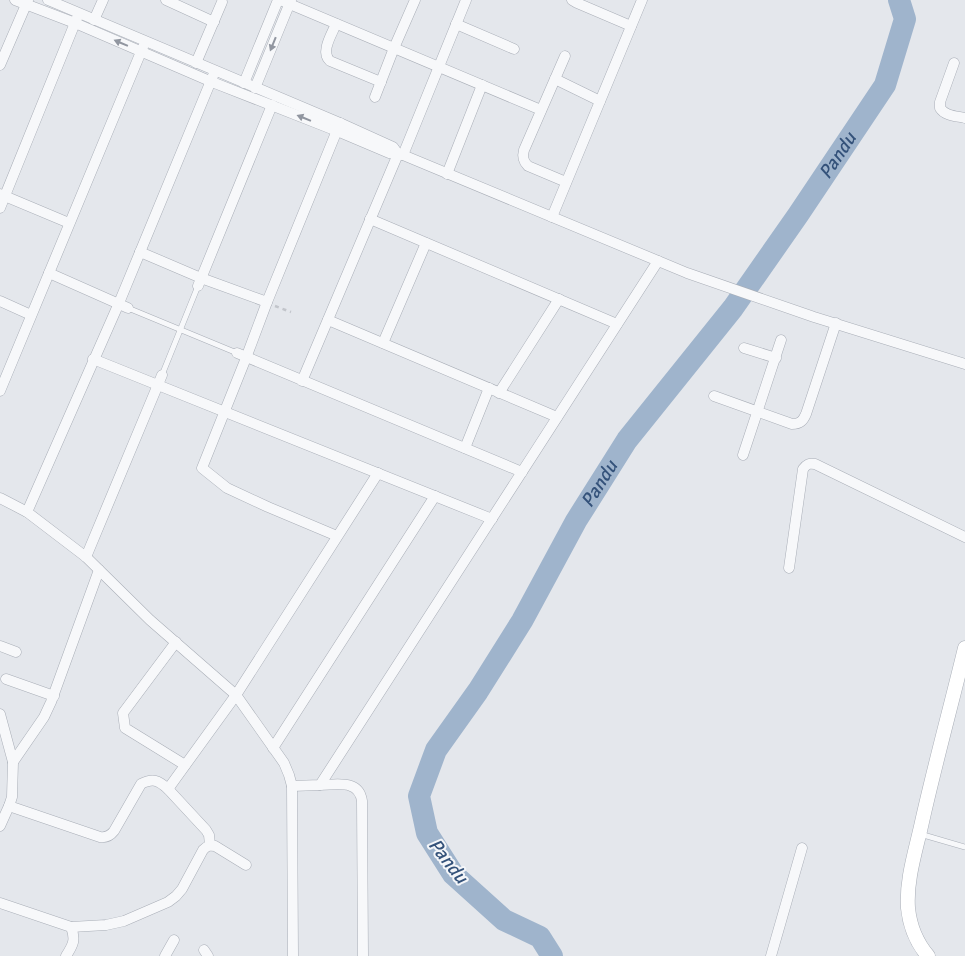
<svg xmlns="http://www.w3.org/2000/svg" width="965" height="956" font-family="Signika,sans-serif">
<rect width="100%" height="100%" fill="#e4e7ec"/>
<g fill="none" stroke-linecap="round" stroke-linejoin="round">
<path stroke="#9fb4cc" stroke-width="22" id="s1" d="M552 956 540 937 504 920 453 874 427 833 419 796 436 750 478 691 522 621 576 521 627 440 733 308 798 215 885 85 905 19 899 0"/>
<defs>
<g id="lane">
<path d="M128 308 237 353"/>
<path d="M162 375 198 286"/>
<path d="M920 834 965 847"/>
</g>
<g id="street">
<path d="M15 0 75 23 212 82 337 131 389 153 398 154 403 155 687 273 814 317 965 364"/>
<path d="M48 0 340 123 393 147 398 154"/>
<path d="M166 0 214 22"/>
<path d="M280 0 541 110"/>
<path d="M572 0 577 3 631 26"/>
<path d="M94 20 103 0"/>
<path d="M336 24C332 34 320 52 330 61L381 82"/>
<path d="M456 24 514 49"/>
<path d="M565 56 524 150C522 157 523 161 528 166L566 182"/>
<path d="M196 63 222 2"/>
<path d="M954 63 940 102V108C945 116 956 116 965 118"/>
<path d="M0 65 28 0"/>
<path d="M555 79 600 101"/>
<path d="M244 83 278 0"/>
<path d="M255 88 291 0"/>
<path d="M375 97 394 48 415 0"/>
<path d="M403 155 466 0"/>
<path d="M447 174 482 85"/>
<path d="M0 194 69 223"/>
<path d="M0 208 77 18"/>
<path d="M552 217 642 0"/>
<path d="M370 219 617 324"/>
<path d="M140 252 201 278 267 302"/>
<path d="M49 273 128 308"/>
<path d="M198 286 272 105"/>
<path d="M0 301 31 315"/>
<path d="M328 320 557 417"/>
<path d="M383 343 426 243"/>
<path d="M744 348 776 358"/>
<path d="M237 353 522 472"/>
<path d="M93 359 492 519"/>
<path d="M302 381 398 154"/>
<path d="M0 391 143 47"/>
<path d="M499 393 559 299"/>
<path d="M714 396 792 424C800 424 803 421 806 414L836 323"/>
<path d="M465 448 489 388"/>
<path d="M743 455 781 340"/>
<path d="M0 498 27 512 86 557 150 620 236 695 284 763 289 775 292 786 293 956"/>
<path d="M27 512 119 303 215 71"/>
<path d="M337 536 268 507 227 488 202 468 246 358 267 302 340 123"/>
<path d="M86 557 162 375"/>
<path d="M789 568 803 469C807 464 809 463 815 464L965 537"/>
<path d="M176 642 123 713 125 728 185 765"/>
<path d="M0 646 16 652"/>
<path d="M6 679 54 696"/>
<path d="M0 714 13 762"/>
<path d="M273 748 435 496"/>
<path d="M320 785C337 785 359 779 362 801L363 956"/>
<path d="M292 786 320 785 658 261"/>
<path d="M168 789 236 695 378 473"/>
<path d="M9 806 100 837C106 838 110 836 114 831L141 784C153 778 158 780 168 789L206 830 209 835 210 845"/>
<path d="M0 826 9 806 12 797 13 762 44 717 51 702 99 570"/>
<path d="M0 903 71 927C76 940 73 945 66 956"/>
<path d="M71 927 106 925 124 921 168 902 176 896 182 889 203 850C207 846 209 845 215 846L246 865"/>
<path d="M204 950 208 956"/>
<path d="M165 956 174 940"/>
<path d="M771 956 802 848"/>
</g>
<path id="secondary" d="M928 956C916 942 910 927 908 908 906 879 916 850 922 822 935 764 951 706 965 648"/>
</defs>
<use href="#lane" stroke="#a9aeb7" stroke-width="6"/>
<use href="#street" stroke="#a9aeb7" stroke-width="11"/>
<use href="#secondary" stroke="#a9aeb7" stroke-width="15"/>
<path stroke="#c2c5cb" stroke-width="2.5" stroke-dasharray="4 4" stroke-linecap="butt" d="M275 306 291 312"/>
<use href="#lane" stroke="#f7f8fa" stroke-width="5"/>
<use href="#street" stroke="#f7f8fa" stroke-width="10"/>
<use href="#secondary" stroke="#fff" stroke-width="14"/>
</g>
<defs><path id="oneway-solid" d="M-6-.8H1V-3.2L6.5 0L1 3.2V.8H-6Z" transform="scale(1.25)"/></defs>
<g fill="#9196a0">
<use href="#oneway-solid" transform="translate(121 43) rotate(-157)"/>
<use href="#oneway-solid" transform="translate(273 44) rotate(112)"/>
<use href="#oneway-solid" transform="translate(304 118) rotate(-158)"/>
</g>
<g text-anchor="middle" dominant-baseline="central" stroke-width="4" stroke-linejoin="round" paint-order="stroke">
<g font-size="19" font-style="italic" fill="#34527a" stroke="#f4f6f9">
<text stroke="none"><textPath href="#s1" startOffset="985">Pandu</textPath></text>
<text stroke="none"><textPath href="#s1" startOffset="579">Pandu</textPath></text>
<text transform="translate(448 861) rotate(52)">Pandu</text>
</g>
</g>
</svg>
